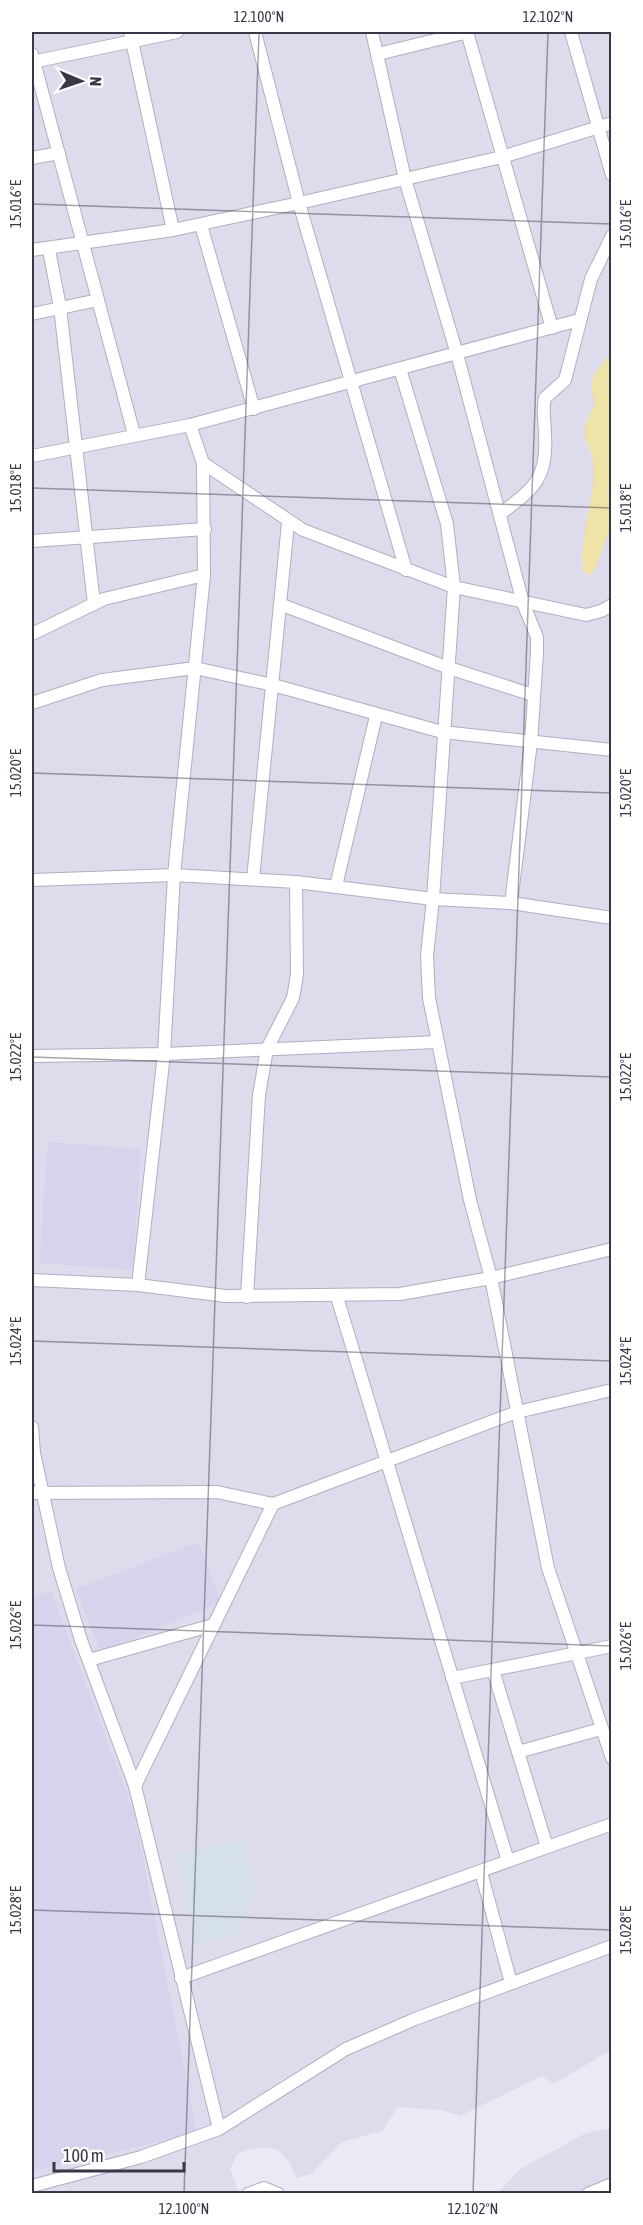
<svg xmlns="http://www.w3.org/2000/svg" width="643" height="2225" font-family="'Asap Condensed',sans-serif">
<rect width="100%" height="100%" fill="#eae9f4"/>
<g fill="#dddbec">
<path d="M32 32H611V2050L554 2084 542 2076 460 2116 442 2110 398 2107 382 2131 342 2142 311 2174 296 2178 290 2163 278 2150 264 2147 251 2149 237 2154 230 2169 239 2193 32 2194Z"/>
<path d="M611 2128V2193L497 2194 520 2169 586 2133Z"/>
</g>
<g fill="#d7d3ed">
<path d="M48 1142 141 1149 133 1270 39 1263Z"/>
<path d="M198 1542 221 1602 100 1652 76 1589Z"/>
<path d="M51 1591 134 1813 197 2133 32 2171V1597Z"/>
</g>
<path fill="#d6e0ed" d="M246 1839 257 1893 238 1933 196 1945 176 1854Z"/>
<path fill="#efe4a7" d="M611 351V526L595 570 589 576 583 570C579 532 598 495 593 460 591 449 584 440 585 429 586 420 592 411 595 403 586 371 598 376 611 351Z"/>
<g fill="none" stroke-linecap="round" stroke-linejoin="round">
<defs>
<g id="minor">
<path d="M130 32 173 230"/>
<path d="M255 32 299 203 406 570"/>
<path d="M372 32 405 179 457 354 523 603 537 637V653L531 742 511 903"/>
<path d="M467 32 552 328"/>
<path d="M571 32 612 175"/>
<path d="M32 54 134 434"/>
<path d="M378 54 468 32"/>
<path d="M32 62 177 32"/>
<path d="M32 158 59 153"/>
<path d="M201 225 254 409"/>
<path d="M32 250 173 230 299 203 502 157 612 123"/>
<path d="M49 250 60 307 94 604"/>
<path d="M32 314 98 300"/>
<path d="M400 369 447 524 454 587 433 899 427 956 429 998 470 1200 491 1278 548 1568 612 1758"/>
<path d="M32 456 190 425 579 320"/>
<path d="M203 463 303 530 454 587 586 615 601 611 612 605"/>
<path d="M500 514C533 489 548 479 545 435 545 423 542 409 545 398L565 380 591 279 612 236"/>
<path d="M32 541 205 529"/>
<path d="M282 605 449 668 533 695"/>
<path d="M32 634 104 599 204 575"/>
<path d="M32 703 102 680 195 668 273 685 442 732 612 750"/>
<path d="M253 879 288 523"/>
<path d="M32 880 174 875 296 882 433 899 511 903 612 918"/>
<path d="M336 886 376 716"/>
<path d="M32 1056 164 1054 437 1042"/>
<path d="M32 1280 138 1285 226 1296 400 1294 491 1278 612 1249"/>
<path d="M138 1285 164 1054 174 875 204 575 203 463 190 425"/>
<path d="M247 1297 259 1095 267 1049 293 998 297 975 296 882"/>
<path d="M337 1297 508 1861"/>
<path d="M32 1427 34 1453 59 1568 81 1640 135 1786 219 2129"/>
<path d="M32 1493 217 1492 273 1504"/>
<path d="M89 1660 213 1625"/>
<path d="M493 1670 547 1847"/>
<path d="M452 1678 612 1646"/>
<path d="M518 1752 601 1729"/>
<path d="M135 1786 273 1504 517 1412 612 1390"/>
<path d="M481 1872 511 1983"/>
<path d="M181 1978 612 1824"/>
<path d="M32 2186 141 2157 219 2129 346 2049 415 2019 612 1946"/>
<path d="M248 2194 264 2188 278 2194"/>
<path d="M588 2194 612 2184"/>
</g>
</defs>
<use href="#minor" stroke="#b0aec2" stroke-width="14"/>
<use href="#minor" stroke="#fff" stroke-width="12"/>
</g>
<path fill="none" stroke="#383747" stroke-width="1.5" stroke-opacity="0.45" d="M32 204 612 224M32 488 612 508M32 773 612 793M32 1057 612 1077M32 1341 612 1361M32 1625 612 1646M32 1910 612 1930M184 2194 259 32M473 2194 548 32"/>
<rect width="643" height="2225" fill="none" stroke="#ffffff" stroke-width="66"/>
<g transform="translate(81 81) rotate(92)" stroke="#ffffff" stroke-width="4.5" paint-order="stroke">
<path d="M0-4.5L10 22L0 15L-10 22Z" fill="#383747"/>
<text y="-9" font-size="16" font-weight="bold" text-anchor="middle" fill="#383747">N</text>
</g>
<path d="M54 2162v9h130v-9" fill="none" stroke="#383747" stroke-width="3"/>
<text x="63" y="2162" font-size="18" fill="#383747" stroke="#ffffff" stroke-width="4.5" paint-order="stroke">100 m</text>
<rect x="33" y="33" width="577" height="2159" fill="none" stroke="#383747" stroke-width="2"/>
<g font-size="15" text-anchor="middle" fill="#383747">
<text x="259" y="22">12.100°N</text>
<text x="548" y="22">12.102°N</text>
<text transform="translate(16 204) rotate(-90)" y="5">15.016°E</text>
<text transform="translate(626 224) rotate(-90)" y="5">15.016°E</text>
<text transform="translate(16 488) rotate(-90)" y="5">15.018°E</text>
<text transform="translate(626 508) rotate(-90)" y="5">15.018°E</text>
<text transform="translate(16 773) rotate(-90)" y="5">15.020°E</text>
<text transform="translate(626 793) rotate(-90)" y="5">15.020°E</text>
<text transform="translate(16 1057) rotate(-90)" y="5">15.022°E</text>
<text transform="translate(626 1077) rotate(-90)" y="5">15.022°E</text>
<text transform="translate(16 1341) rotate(-90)" y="5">15.024°E</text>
<text transform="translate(626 1361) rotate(-90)" y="5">15.024°E</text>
<text transform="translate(16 1625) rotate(-90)" y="5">15.026°E</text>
<text transform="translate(626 1646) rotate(-90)" y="5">15.026°E</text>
<text transform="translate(16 1910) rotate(-90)" y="5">15.028°E</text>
<text transform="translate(626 1930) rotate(-90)" y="5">15.028°E</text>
<text x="184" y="2214">12.100°N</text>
<text x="473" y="2214">12.102°N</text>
</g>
</svg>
